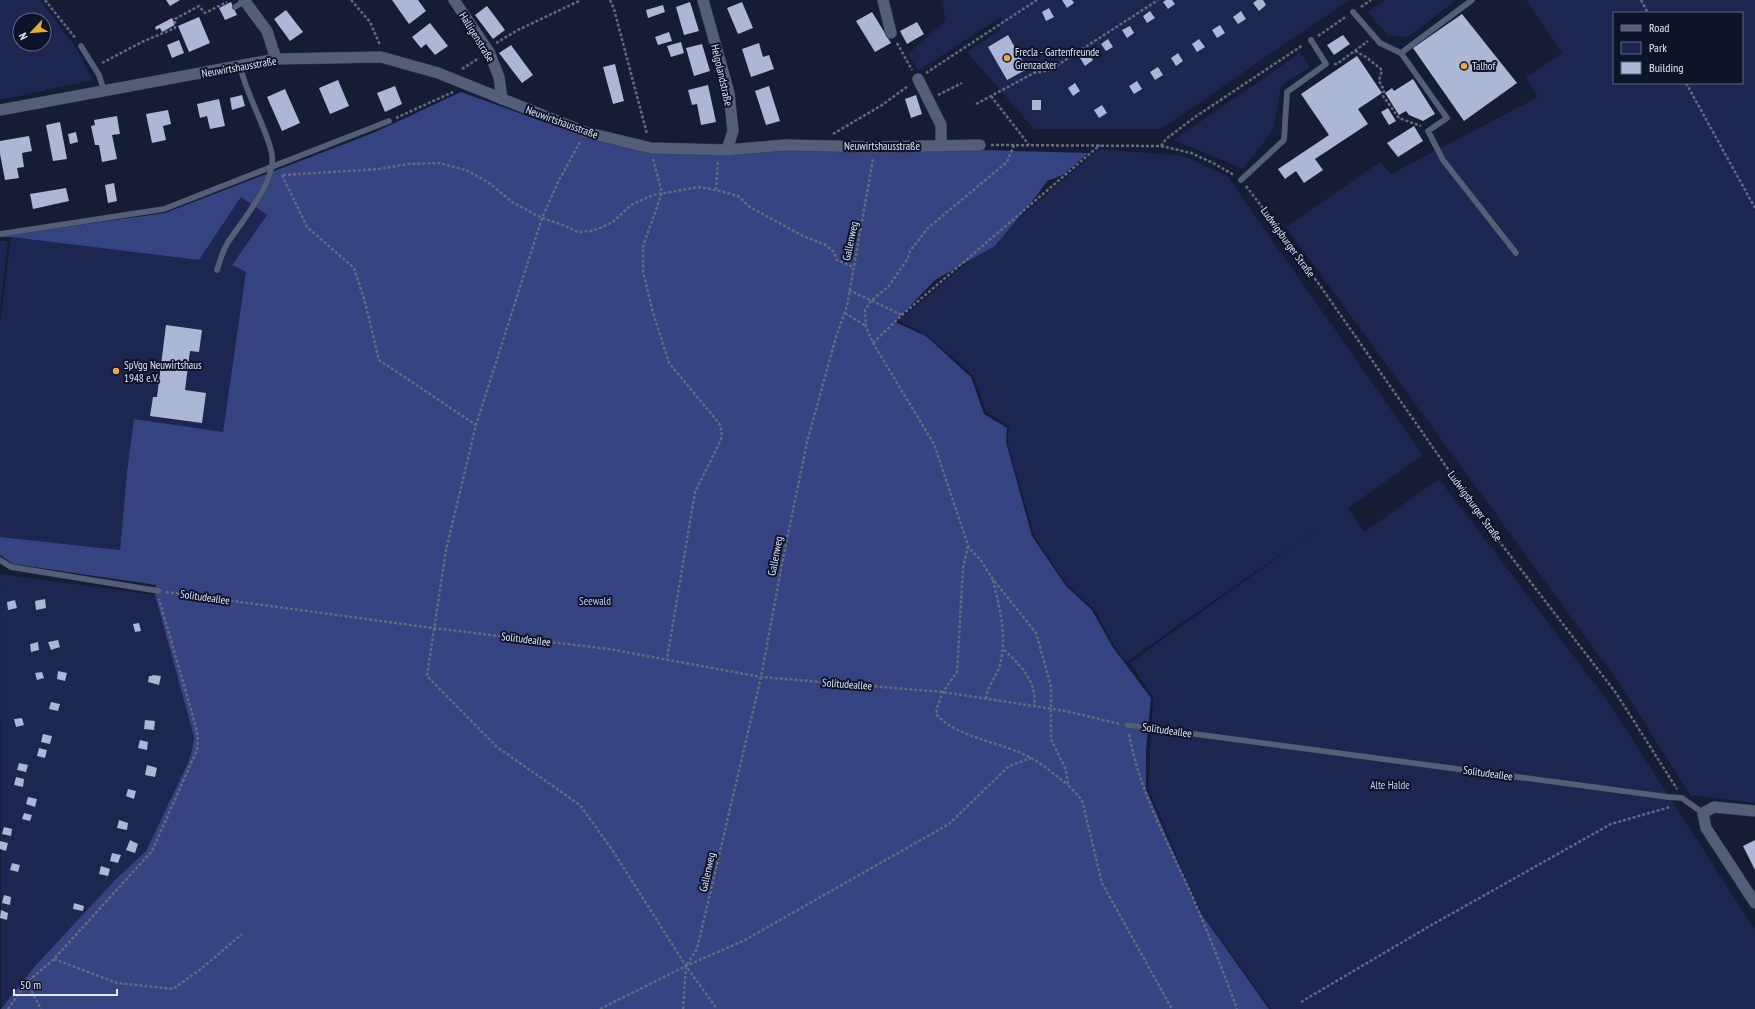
<svg xmlns="http://www.w3.org/2000/svg" width="1755" height="1009" font-family="'PT Sans Narrow',sans-serif">
<rect width="100%" height="100%" fill="#161c34"/>
<g fill="#1c2650" fill-rule="evenodd">
<path d="M0 0H40L77 49 93 80 0 100ZM20 20H44V44H20Z"/>
<path d="M941 0H1349L1161 129H1034L967 52 999 31 1002 16 918 71 908 54 946 20Z"/>
<path d="M1385 0H1456L1408 37 1388 36 1368 12Z"/>
<path d="M1526 0H1755V803L1690 795 1620 684 1286 227 1380 162 1391 174 1538 97 1526 77 1562 53ZM1614 13H1742V83H1614Z"/>
<path d="M1300 53 1310 67 1281 86 1273 130 1243 169 1174 140Z"/>
<path d="M1099 149 1184 156 1227 176 1423 455 1348 508 1364 532 1439 479 1607 700 1755 930V1009H1271L1198 908 1148 788 1153 697 1130 663 1324 524 1126 662 1114 646 1095 610 1067 585 1034 535 1007 442 1009 426 986 412 974 377 927 335 899 321Z"/>
<path d="M241 197 267 215 232 265 246 272 223 432 127 472 120 550 0 537V323L11 237 199 260Z"/>
<path d="M0 241H8L0 309Z"/>
<path d="M0 574 155 595 194 737 192 750 188 763 146 851 116 879 34 967 1 1009Z"/>
</g>
<path fill="#354380" d="M461 92 586 137 651 153 785 150H980L1088 153 1063 175 1047 181 1038 194 995 246 935 280 895 322 926 336 971 377 984 414 1007 428 1006 442 1032 536 1066 586 1092 610 1112 646 1151 698 1146 750V789L1198 909 1269 1009H1L34 967 116 879 146 851 188 763 192 750 194 737 155 595 156 585 13 564 0 555V537L120 550 127 472 134 419 223 432 246 272 232 265 267 215 241 197 199 260 11 237H0V236L165 213 373 133Z"/>
<g fill="#acb6d5">
<path d="M166 0H180L170 6Z"/>
<path d="M392 0H418L426 11 409 24Z"/>
<path d="M1062 0H1072L1074 3 1067 8Z"/>
<path d="M1166 0H1172L1175 4 1168 9 1163 2Z"/>
<path d="M1257 0H1263L1266 5 1259 11 1253 3Z"/>
<path d="M231 2 237 15 225 20 219 8Z"/>
<path d="M690 2 699 31 684 35 676 7Z"/>
<path d="M742 2 753 28 738 34 727 8Z"/>
<path d="M663 5 665 12 648 18 646 10Z"/>
<path d="M487 6 505 30 493 39 475 15Z"/>
<path d="M1049 8 1054 17 1046 21 1042 12Z"/>
<path d="M286 10 303 32 290 41 274 19Z"/>
<path d="M1150 11 1155 18 1147 23 1143 16Z"/>
<path d="M1241 11 1246 19 1238 24 1233 17Z"/>
<path d="M872 12 891 43 875 52 856 21Z"/>
<path d="M1462 14 1517 83 1464 121 1413 48Z"/>
<path d="M199 17 210 43 189 52 178 26Z"/>
<path d="M172 18 175 24 173 26 162 32 160 28 156 30 155 27Z"/>
<path d="M917 22 924 34 907 44 900 31Z"/>
<path d="M430 23 448 46 435 55 426 44 421 48 412 37Z"/>
<path d="M1220 25 1225 33 1217 38 1212 30Z"/>
<path d="M1130 26 1134 33 1127 38 1122 30Z"/>
<path d="M669 32 672 41 658 45 655 37Z"/>
<path d="M1008 35 1027 69 1007 80 988 47Z"/>
<path d="M1343 35 1350 44 1334 55 1327 45Z"/>
<path d="M1108 39 1113 47 1106 51 1101 44Z"/>
<path d="M1199 39 1205 47 1197 52 1192 44Z"/>
<path d="M179 40 184 53 172 58 167 45Z"/>
<path d="M681 42 684 53 671 57 667 46Z"/>
<path d="M759 43 763 57 769 55 774 69 751 77 742 49Z"/>
<path d="M702 44 710 71 694 76 686 48Z"/>
<path d="M511 45 533 75 522 83 499 53Z"/>
<path d="M1088 53 1093 60 1085 66 1080 58Z"/>
<path d="M1178 53 1183 61 1176 66 1171 58Z"/>
<path d="M1357 56 1382 93 1358 109 1368 124 1315 159 1323 170 1304 183 1296 171 1285 179 1278 169 1329 135 1301 94Z"/>
<path d="M615 64 624 101 613 104 603 67Z"/>
<path d="M1158 67 1163 75 1155 80 1150 72Z"/>
<path d="M1413 79 1435 114 1423 121 1409 115 1406 111 1399 115 1385 93 1392 88 1394 91Z"/>
<path d="M338 80 349 106 330 114 319 88Z"/>
<path d="M1137 81 1142 89 1134 94 1129 86Z"/>
<path d="M1075 83 1080 91 1073 96 1068 88Z"/>
<path d="M708 85 716 122 701 125 697 104 692 105 688 90Z"/>
<path d="M395 86 402 104 385 112 377 93Z"/>
<path d="M769 86 780 121 766 125 755 91Z"/>
<path d="M285 89 300 123 282 131 267 97Z"/>
<path d="M242 95 245 106 232 110 230 98Z"/>
<path d="M916 95 922 114 911 118 905 99Z"/>
<path d="M219 99 225 126 210 129 207 116 200 118 197 104Z"/>
<rect x="1032" y="100" width="9" height="10"/>
<path d="M1102 105 1107 113 1099 118 1094 110Z"/>
<path d="M1388 108 1396 121 1389 125 1381 112Z"/>
<path d="M168 110 171 124 163 126 166 140 152 143 146 114Z"/>
<path d="M117 116 120 134 112 135 117 159 102 162 99 145H95L91 126 95 125 94 120Z"/>
<path d="M60 122 67 159 53 161 46 125Z"/>
<path d="M1414 126 1423 141 1398 157 1387 143Z"/>
<path d="M76 132 78 142 70 144 68 134Z"/>
<path d="M29 136 32 151 22 153 24 167 17 168 19 178 5 180 0 154V141Z"/>
<path d="M114 183 117 201 108 203 105 185Z"/>
<path d="M66 188 69 201 33 209 30 194Z"/>
<path d="M166 325 202 330 199 352 190 351 185 390 206 393 202 423 150 416 153 397H157Z"/>
<path d="M45 599 46 608 36 610 35 601Z"/>
<path d="M15 600 17 608 8 610 7 602Z"/>
<path d="M139 623 141 631 135 632 133 624Z"/>
<path d="M58 640 60 647 51 650 48 642Z"/>
<path d="M38 642 39 650 31 652 30 644Z"/>
<path d="M58 671 67 673 65 681 57 679Z"/>
<path d="M42 672 44 678 37 680 35 673Z"/>
<path d="M153 675 161 676 159 685 148 682 149 676H152Z"/>
<path d="M51 702 60 704 58 711 49 709Z"/>
<path d="M22 718 24 725 16 727 14 719Z"/>
<path d="M145 720 155 721 154 730 144 729Z"/>
<path d="M43 734 52 736 50 744 41 742Z"/>
<path d="M140 740 148 742 147 750 138 748Z"/>
<path d="M39 748 47 750 45 758 37 756Z"/>
<path d="M19 763 28 765 26 772 17 770Z"/>
<path d="M147 765 157 768 155 777 145 775Z"/>
<path d="M16 777 24 779 23 787 14 785Z"/>
<path d="M128 789 136 791 134 799 126 796Z"/>
<path d="M28 797 37 799 35 807 26 804Z"/>
<path d="M24 813 32 815 30 821 22 819Z"/>
<path d="M119 820 128 823 127 830 117 828Z"/>
<path d="M4 827 12 829 11 836 2 834Z"/>
<path d="M130 840 138 844 135 853 126 850Z"/>
<path d="M1755 840V870L1743 846Z"/>
<path d="M0 841 8 843 6 851 0 849Z"/>
<path d="M112 853 121 855 118 863 110 861Z"/>
<path d="M12 863 20 865 18 872 10 870Z"/>
<path d="M101 866 110 869 108 876 99 874Z"/>
<path d="M4 895 11 897 10 905 2 903Z"/>
<path d="M74 903 84 906 83 911 73 909Z"/>
<path d="M1 910 8 913 7 920 0 918Z"/>
</g>
<g fill="none" stroke-linecap="round" stroke-linejoin="round">
<defs>
<g id="lane">
<path d="M235 7 245 1"/>
<path d="M1353 12 1380 43 1401 53 1472 0"/>
<path d="M81 46 99 75 104 91"/>
<path d="M1401 53 1447 118 1428 131 1443 160 1516 253"/>
<path d="M1241 180 1284 140 1287 92 1326 64 1311 40"/>
<path d="M0 234 164 209 389 121"/>
<path d="M217 270C220 262 222 252 227 244 241 221 280 179 271 150 263 121 247 96 240 66"/>
<path d="M0 560 11 567 159 591"/>
<path d="M1127 725 1668 797 1682 798 1703 813"/>
</g>
<g id="street">
<path d="M244 0 267 31 276 59"/>
<path d="M454 0 489 52 499 77 502 99"/>
<path d="M703 0 729 93 733 131 727 150"/>
<path d="M883 0 891 33"/>
<path d="M918 79 941 125V146"/>
<path d="M0 110 276 59 381 57 438 73 585 132 651 148 727 150 785 145 874 147 980 145"/>
<path d="M1755 811 1714 807 1703 813 1706 828 1755 903"/>
</g>
</defs>
<use href="#lane" stroke="#34384b" stroke-width="6"/>
<use href="#street" stroke="#34384b" stroke-width="12"/>
<g stroke="#646a7f" stroke-width="2.5" stroke-dasharray="3 2" stroke-linecap="butt">
<path d="M45 0 76 39"/>
<path d="M351 0 370 22 380 45"/>
<path d="M610 0 614 9 647 134"/>
<path d="M1641 0 1648 13"/>
<path d="M1361 7 1371 0"/>
<path d="M1318 36 1347 16"/>
<path d="M496 43 518 30 581 0"/>
<path d="M897 43 912 70"/>
<path d="M1355 51 1366 57 1382 70 1379 81 1384 90 1383 96 1399 118 1421 126"/>
<path d="M102 63 142 42 175 28V19L199 6 205 13 227 2"/>
<path d="M1334 64H1337L1368 41"/>
<path d="M462 69 479 58"/>
<path d="M926 73 1037 0"/>
<path d="M1686 83 1755 208"/>
<path d="M938 95 962 83"/>
<path d="M991 96 1029 145"/>
<path d="M976 104 1034 73 1050 70 1158 0"/>
<path d="M396 118 453 92"/>
<path d="M833 134 882 105 908 86"/>
<path d="M580 142 558 182 542 218 476 425 446 550 427 676 497 747 580 805 613 851 686 966 717 1009"/>
<path d="M991 145 1161 146 1191 153 1213 163 1234 175"/>
<path d="M1014 145 1007 162 928 228 910 251 908 258 889 286 871 301 865 310 866 327 873 343 934 444 969 548 980 559 992 578 1036 633 1051 686V739L1066 770 1068 785 1082 800 1102 883 1172 1009"/>
<path d="M1161 146 1166 139 1195 117 1303 45"/>
<path d="M653 159 662 193 643 246V271L652 309 669 363 719 423 722 431 721 440 695 492 667 659"/>
<path d="M282 175 307 227 354 268 365 302 379 360 476 425"/>
<path d="M283 175 379 169 408 164 439 163 466 170 488 182 512 202 542 218 563 225 578 232 591 231 603 227 614 221 631 205 653 195 699 187 716 190 738 196 750 207 805 237 824 244 834 252 837 260 853 267"/>
<path d="M1246 186 1279 229 1321 287 1489 528 1616 693 1677 789"/>
<path d="M716 190 718 160"/>
<path d="M849 290 902 315"/>
<path d="M845 313 866 326"/>
<path d="M873 343 902 315 1100 145"/>
<path d="M968 546 963 568 957 672 943 692 938 704 936 714C956 738 1003 742 1031 758 1044 765 1056 776 1068 785"/>
<path d="M166 592 433 628 609 649 761 677 943 692 1066 711 1120 724"/>
<path d="M1004 650C1020 664 1038 683 1034 706"/>
<path d="M986 699C987 687 995 679 999 668 1008 639 1000 609 993 580"/>
<path d="M1129 734C1139 789 1165 837 1188 887 1206 927 1222 968 1237 1009"/>
<path d="M54 959 117 983 173 989 201 969 242 934"/>
<path d="M27 982 41 1009"/>
<path d="M1301 1002 1428 927 1611 824 1670 807"/>
<path d="M8 1009 27 982 54 959 152 851 197 750 198 736 192 713 159 599"/>
<path d="M600 1009 686 966 743 941 949 824 1009 766 1031 758"/>
<path d="M683 1009 686 966 697 949 761 677 782 564 807 442 836 337 847 306 873 159"/>
</g>
<use href="#lane" stroke="#555e79" stroke-width="5.5"/>
<use href="#street" stroke="#555e79" stroke-width="11"/>
</g>
<g fill="#e9ab38" stroke="#0d1329" stroke-width="1.5">
<circle cx="1007" cy="58" r="4"/>
<circle cx="1464" cy="66" r="4"/>
<circle cx="116" cy="371" r="4"/>
</g>
<g text-anchor="middle" dominant-baseline="central" stroke-width="4" stroke-linejoin="round" paint-order="stroke">
<g font-size="11" fill="#e3e8f9" stroke="#0d1329">
<text transform="translate(477 37) rotate(58)">Halligenstraße</text>
<text transform="translate(239 67) rotate(-10)">Neuwirtshausstraße</text>
<text transform="translate(722 75) rotate(77)">Helgolandstraße</text>
<text transform="translate(562 122) rotate(20)">Neuwirtshausstraße</text>
<text x="882" y="146">Neuwirtshausstraße</text>
<text transform="translate(850 241) rotate(-78)">Gallenweg</text>
<text transform="translate(1288 242) rotate(54)">Ludwigsburger Straße</text>
<text transform="translate(1475 506) rotate(54)">Ludwigsburger Straße</text>
<text transform="translate(775 556) rotate(-79)">Gallenweg</text>
<text transform="translate(205 597) rotate(8)">Solitudeallee</text>
<text transform="translate(526 639) rotate(7)">Solitudeallee</text>
<text transform="translate(847 684) rotate(4)">Solitudeallee</text>
<text transform="translate(1167 730) rotate(8)">Solitudeallee</text>
<text transform="translate(1488 773) rotate(8)">Solitudeallee</text>
<text transform="translate(707 872) rotate(-77)">Gallenweg</text>
</g>
<g font-size="11" fill="#e3e8f9" stroke="#0d1329" text-anchor="start">
<text x="1015" y="52">Frecla - Gartenfreunde<tspan x="1015" dy="13">Grenzacker</tspan></text>
<text x="1472" y="66">Talhof</text>
<text x="124" y="365">SpVgg Neuwirtshaus<tspan x="124" dy="13">1948 e.V.</tspan></text>
</g>
<g font-size="11" fill="#c3cff4" stroke="#0d1329">
<text x="595" y="601">Seewald</text>
<text x="1390" y="785">Alte Halde</text>
</g>
</g>
<rect x="1613" y="12" width="130" height="72" fill="#0d1329" stroke="#63687c"/>
<rect x="1621" y="25" width="20" height="6" fill="#555e79" stroke="#63687c"/>
<text x="1649" y="32" font-size="12" fill="#e3e8f9">Road</text>
<rect x="1621" y="42" width="20" height="12" fill="#1c2650" stroke="#63687c"/>
<text x="1649" y="52" font-size="12" fill="#e3e8f9">Park</text>
<rect x="1621" y="62" width="20" height="12" fill="#acb6d5" stroke="#63687c"/>
<text x="1649" y="72" font-size="12" fill="#e3e8f9">Building</text>
<g transform="translate(32 32) rotate(244)"><circle r="19" fill="#0d1329" stroke="#63687c"/>
<path d="M0-3L7 15L0 10L-7 15Z" fill="#e9ab38"/>
<text y="-6" font-size="11" font-weight="bold" text-anchor="middle" fill="#e3e8f9">N</text>
</g>
<path d="M14 989v6h103v-6" fill="none" stroke="#e3e8f9" stroke-width="2"/>
<text x="20" y="989" font-size="12" fill="#e3e8f9" stroke="#0d1329" stroke-width="3" paint-order="stroke">50 m</text>
</svg>
